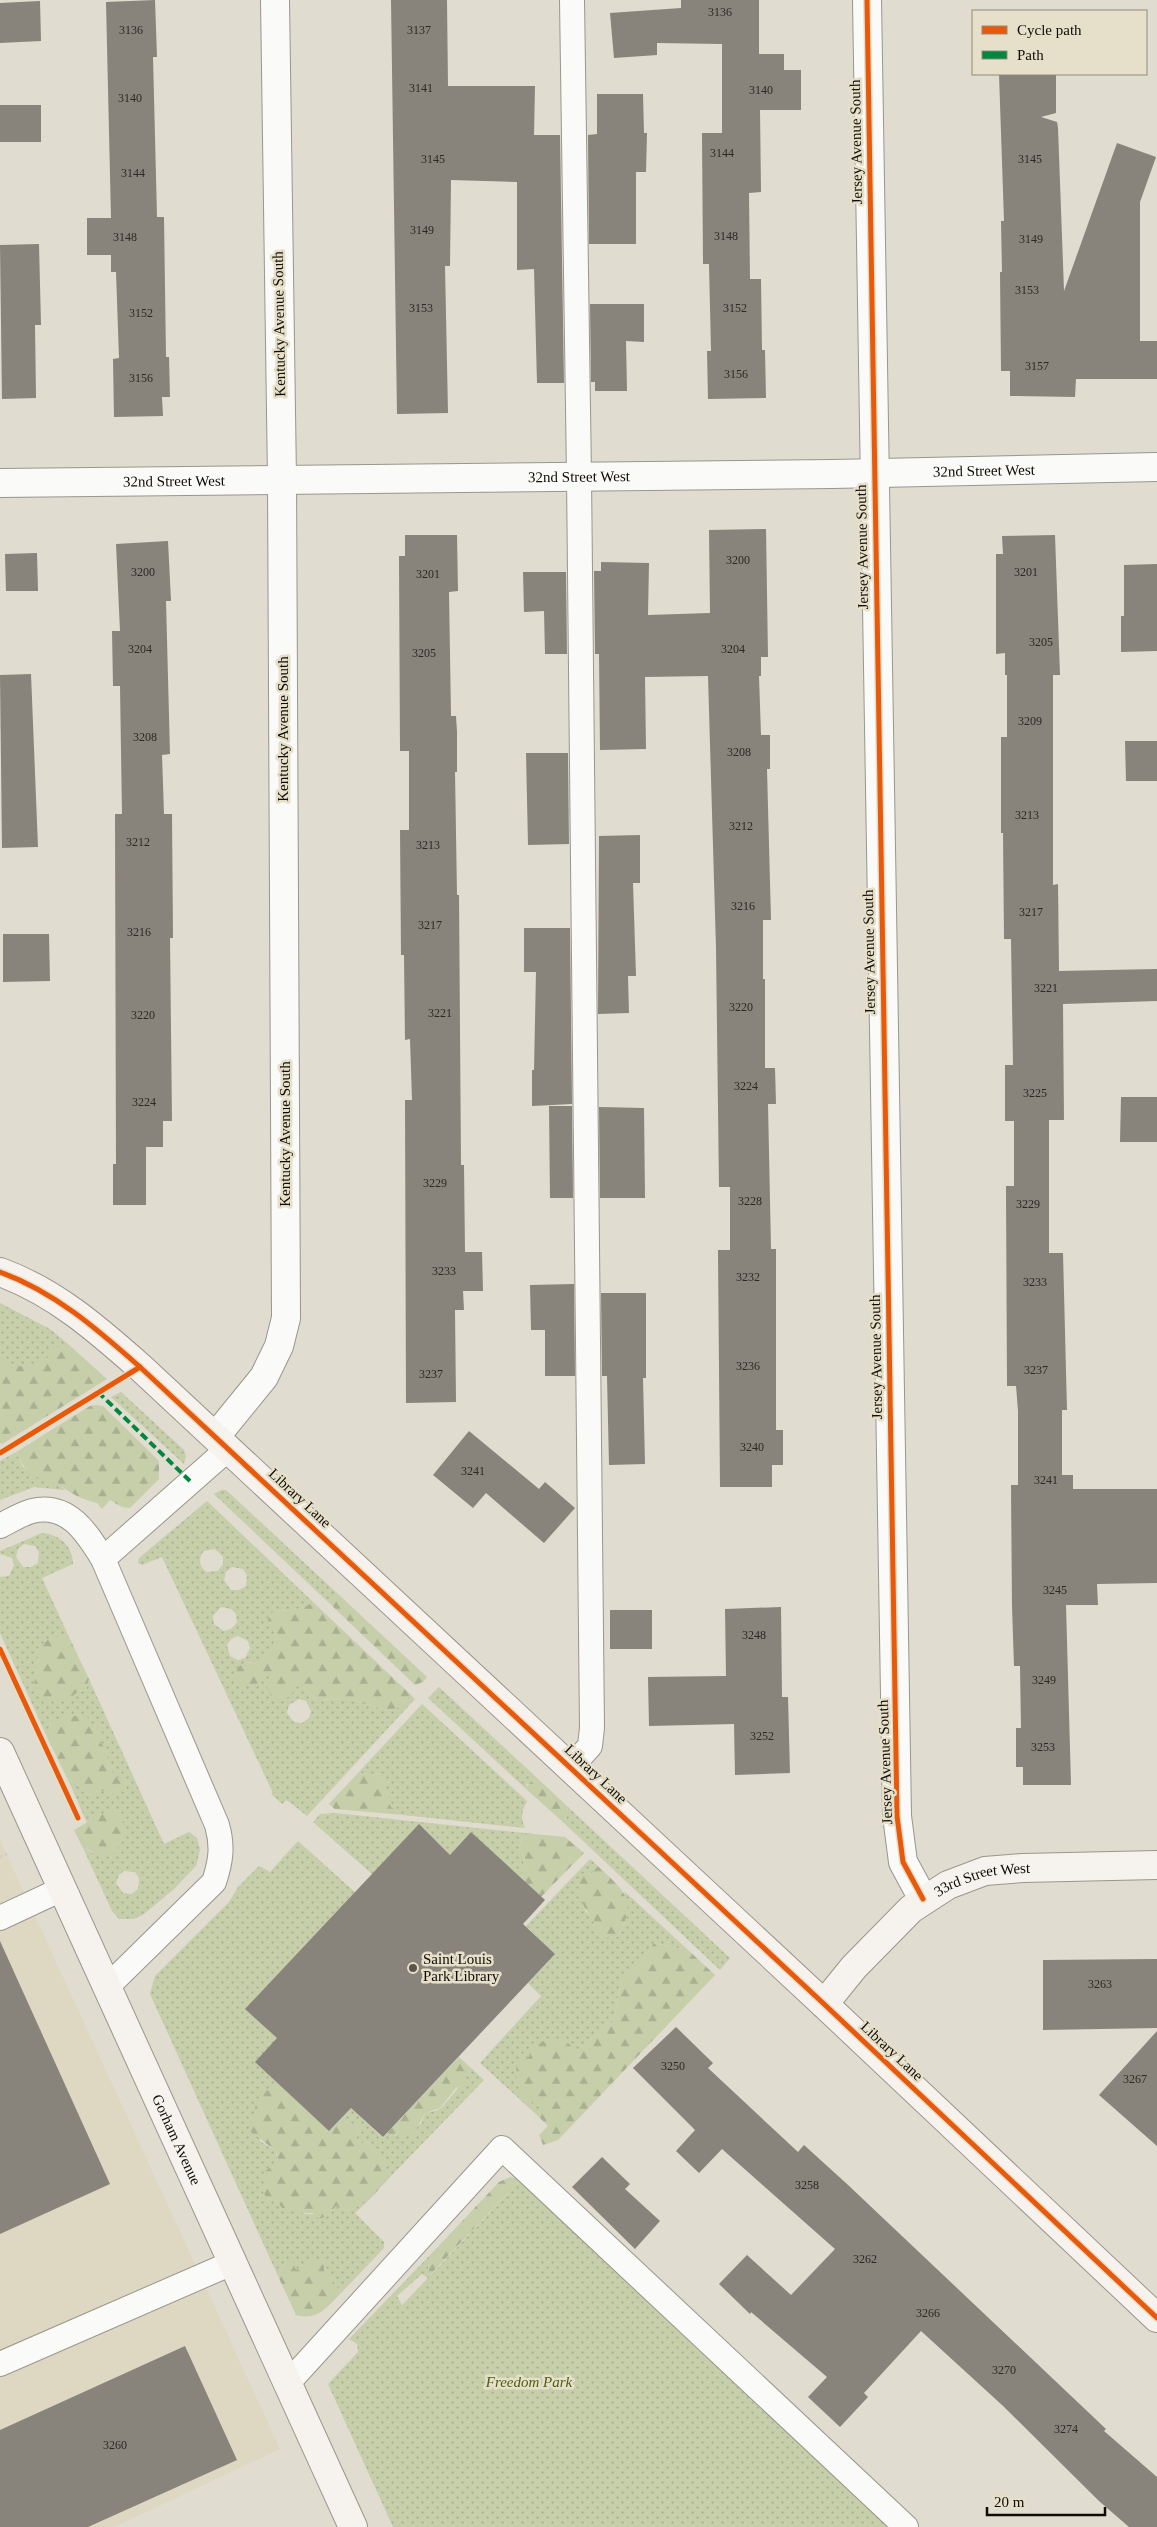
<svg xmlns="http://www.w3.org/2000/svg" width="1157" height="2527" font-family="Georgia,serif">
<defs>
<pattern id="grass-dots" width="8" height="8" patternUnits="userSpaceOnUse" patternTransform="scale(1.25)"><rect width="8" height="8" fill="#c6ceaa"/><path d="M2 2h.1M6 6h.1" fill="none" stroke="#a9b091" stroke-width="1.8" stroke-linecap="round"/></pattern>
<pattern id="forest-firs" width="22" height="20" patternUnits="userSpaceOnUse" patternTransform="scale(1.25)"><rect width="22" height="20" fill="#c6ceaa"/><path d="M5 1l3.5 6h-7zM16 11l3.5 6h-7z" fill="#a9b091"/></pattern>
</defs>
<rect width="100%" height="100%" fill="#e0dccf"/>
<path fill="#ded7c1" d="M0 1840 280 2449 114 2527H0Z"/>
<g fill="url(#grass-dots)" fill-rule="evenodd">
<path d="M0 1303 50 1329 68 1344C59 1353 33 1369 20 1368 11 1367 5 1362 0 1356Z"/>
<path d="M121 1392 184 1450 186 1456 184 1464 111 1397Z"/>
<path d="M16 1452 23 1467 57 1482 65 1490 34 1487 0 1500V1461Z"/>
<path d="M221 1490H226L338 1594 328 1602 214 1494Z"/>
<path d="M207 1501 313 1602C301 1610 288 1612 274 1610L277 1633 273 1648 259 1665 252 1662 244 1663 262 1673 303 1687 316 1700 347 1699 391 1711 405 1703 410 1694 415 1699 307 1816 287 1800 282 1804 271 1794 273 1793 162 1557 142 1565 138 1563 139 1558ZM215 1549 223 1557V1564L218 1571 206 1572C199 1566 198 1558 204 1551ZM232 1567 243 1569 247 1575 246 1586 239 1590H231L224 1580 226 1572ZM221 1607 231 1609 236 1614 237 1622 231 1629 224 1631 214 1624 213 1616ZM238 1636 248 1641 250 1648 245 1658 238 1660 230 1656 227 1645 231 1639ZM299 1699 306 1701 311 1711 309 1718 302 1723 294 1722 287 1713 289 1705Z"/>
<path d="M42 1533C59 1534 73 1546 73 1564L42 1578 69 1637 61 1636 36 1650 38 1664 34 1684 79 1691 86 1690 89 1679 164 1844 189 1832 197 1838 200 1850 196 1866 174 1889 144 1914 134 1919H119L112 1911 83 1848 93 1853 119 1844 125 1839 100 1815 87 1823 70 1784H77L88 1796 100 1790 111 1794 117 1790 126 1792 125 1779H118L109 1768 106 1749 101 1743 103 1735 51 1722 47 1737 0 1633V1577L9 1576 14 1565 12 1558 0 1554V1551ZM24 1544 35 1546 39 1552 38 1563 31 1567H23L16 1557 18 1549ZM124 1871 135 1872 139 1878 138 1889 132 1894 123 1893 116 1883 119 1875Z"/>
<path d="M439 1687 536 1777 532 1784H527L525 1788 428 1698Z"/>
<path d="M422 1704 527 1801C522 1811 520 1817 525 1828L403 1815 391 1807 381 1775 358 1773Z"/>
<path d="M568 1807 730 1958 720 1970 565 1824Z"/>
<path d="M335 1813 524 1833 518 1850 525 1858 522 1867 523 1881 471 1832 450 1855 419 1825 373 1875 313 1822 320 1814Z"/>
<path d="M298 1841 356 1893 246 2009 277 2038 279 2084 272 2093 263 2089 260 2141 276 2151 278 2162 275 2199 282 2208 299 2210 305 2214 329 2215 336 2206 348 2211 368 2201 355 2213 384 2242V2248L341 2293 331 2278 324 2274V2261H314L296 2271 292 2260 285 2262 278 2276 150 1994 155 1976 229 1902 238 1887 259 1866 270 1872Z"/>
<path d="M590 1859 598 1866 590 1875 585 1911 618 1937C627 1921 629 1909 624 1891L687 1949C675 1949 665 1944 653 1944L640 1964 621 1982 613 2022 576 2051 547 2108 538 2116 480 2063 541 1996 528 1983 555 1954 526 1926Z"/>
<path d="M471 2068 484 2080 391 2176 386 2169 384 2158 374 2151 369 2142 360 2143 356 2139 359 2127 339 2121 351 2108 383 2138 387 2133 395 2136 400 2130 421 2124 425 2113C430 2112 437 2111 441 2108 447 2102 469 2076 471 2068Z"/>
<path d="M521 2179 894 2527H393L328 2384 358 2352 357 2344 349 2339 433 2252 428 2267 431 2275ZM422 2274 428 2278 402 2305 397 2296Z"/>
</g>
<g fill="url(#forest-firs)">
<path d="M68 1344 107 1379 2 1444 0 1443V1356C15 1372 27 1366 47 1359L53 1345 62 1349Z"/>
<path d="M96 1405 103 1406 159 1461V1479L130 1508 122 1507 110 1500 102 1509 97 1503C83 1500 67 1492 57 1482L51 1484C32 1475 25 1472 16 1452L90 1406Z"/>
<path d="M338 1594 427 1677 423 1682 415 1685 328 1602Z"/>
<path d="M313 1602 410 1694 405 1703 391 1711 347 1699 316 1700 303 1687 295 1686 292 1694 283 1701 271 1696 267 1687 269 1676 262 1673 257 1684 251 1686 241 1684 235 1676C238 1662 248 1660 259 1665L273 1648 277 1633 267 1622 274 1610C288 1612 301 1610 313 1602Z"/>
<path d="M61 1636 69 1637 89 1679 86 1690 79 1691 67 1700 45 1699 34 1684 38 1664 36 1650 50 1638Z"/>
<path d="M67 1716H87L91 1724 100 1726 103 1735 101 1743 106 1749 109 1768 118 1779H125L126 1792 117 1790 111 1794 100 1790 88 1796 77 1784H70L47 1737 51 1722Z"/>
<path d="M358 1773 381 1775 391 1807 403 1815 335 1809 329 1804Z"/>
<path d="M536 1777 568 1807 565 1824 525 1788Z"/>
<path d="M114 1811 126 1827 125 1839 119 1844 117 1851 106 1857 83 1848 74 1830 100 1815Z"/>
<path d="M524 1833 565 1837 584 1853 541 1897 523 1881 522 1867 525 1858 518 1851Z"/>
<path d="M598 1866C625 1892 638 1899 618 1937L602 1938 593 1931 594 1919C580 1906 580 1894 580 1875H590Z"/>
<path d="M653 1944C665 1944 675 1949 687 1949L715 1975 558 2140 543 2145 539 2135 548 2126 538 2116 546 2108C517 2097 518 2092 516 2063L529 2057 531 2047 546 2040 564 2039 576 2051 613 2022 621 1982 640 1964Z"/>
<path d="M459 2057 471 2068 464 2083 456 2088 440 2108 425 2113 414 2134 402 2135 400 2130 394 2136 387 2133Z"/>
<path d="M279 2084 329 2131 339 2121 359 2127 356 2139 360 2143 369 2142 374 2151 384 2158 386 2169 391 2176 368 2201 348 2211 336 2206 329 2215 319 2219 312 2213C303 2214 292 2209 282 2208L275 2199 268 2200 263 2192 264 2172 278 2162 277 2152 250 2131 256 2104 263 2089 272 2092Z"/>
<path d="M510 2177 521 2179 430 2275 428 2267 433 2252 499 2182Z"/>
<path d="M292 2259 296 2270 314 2261H324V2274L331 2278 341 2293C327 2307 318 2321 296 2315L278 2276 285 2262Z"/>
</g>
<g fill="#88837b">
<path d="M155 0 157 57H153L157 217H164L166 357H169L170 397H162L163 416 114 417 113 359 119 358 116 272H111V255H87V218H111L106 2Z"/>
<path d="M391 0H447L448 86H535L534 135H560L564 383H537L534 269 517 270V182L451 180 450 266H445L448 413 397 414Z"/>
<path d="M681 0H759V54H784V70H801V110H760L761 192 749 193 750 279H761L762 350H765L766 398 708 399 707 351H711L709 264H703L702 133H722V44L657 43V55L614 58 610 13 681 8Z"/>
<path d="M40 1 41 41 0 43V3Z"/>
<path d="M999 74H1056V113L1041 117 1057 122 1058 128 1064 291 1117 143 1156 157 1140 202V341H1157V379H1076L1075 397 1010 396V371H1001L1000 272H1002L1001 221H1004Z"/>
<path d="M597 94H643L644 133H647L646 172H636V244H589L588 135 597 134Z"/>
<rect x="0" y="105" width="41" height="37"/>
<path d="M39 244 41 325H35L36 398 2 399 0 245Z"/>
<path d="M590 304H644V342L626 341 627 391H595V382H591Z"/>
<path d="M766 529 768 657H761V676H759L761 735H770V769H767L771 920H763V979H765V1068H775L776 1104H768L771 1249H776V1430H783V1465H772V1487H720L718 1250H730V1187H719L716 948 708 676 645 677 646 749 600 750 599 654H595L594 571H601V562L649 563 648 615 710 613 709 530Z"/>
<path d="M405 535H457L458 591 449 592 451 716H456L457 732V772H455L457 895H459L461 1165H464L465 1252H482L483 1291H463L464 1310H455L456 1402 406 1403 405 1100H412L410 1039 405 1040 404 955H401L400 830H409V751H400L399 556H405Z"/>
<path d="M1055 535 1060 675H1053V885L1058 884 1059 971 1157 969V1001L1063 1004 1064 1120H1049V1253H1063L1067 1410H1062V1475H1073V1489H1157V1583L1097 1584 1098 1605H1066L1071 1785H1023V1767H1016V1728H1021L1020 1666H1014L1012 1606 1011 1485H1018V1411L1016 1386H1007L1006 1186H1014V1121H1005V1065H1013L1011 939H1004L1003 833H1001V737H1007V675H1005V653L996 654V554H1003L1002 536Z"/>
<path d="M168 541 171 601H166L170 754 162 755 164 814H172L173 938H170L172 1121H163V1147H146V1205H113V1164H116L115 814H122L120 686H113L112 631H120L116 544Z"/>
<path d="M37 553 38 591H6L5 554Z"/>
<path d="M1157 564V651L1121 652V616H1124V565Z"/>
<path d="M523 572H566L567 654H545L544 611 524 612Z"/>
<path d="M31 674 38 847 2 848 0 675Z"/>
<path d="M1125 741H1157V781H1126Z"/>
<path d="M526 753H568L569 844 528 845Z"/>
<path d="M640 835V883H633L636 976H628L629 1013 598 1014 599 836Z"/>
<path d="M524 928H570L572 1104 532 1106V1070H534L536 972H524Z"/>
<path d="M3 934H49L50 981 3 982Z"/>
<path d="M1121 1097H1157V1142H1120Z"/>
<path d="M549 1106H572L573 1198H550Z"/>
<path d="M599 1107 644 1108 645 1198H600Z"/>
<path d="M574 1284 575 1376H545V1330H531L530 1285Z"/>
<path d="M601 1293H646V1378H643L645 1464 609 1465 607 1376H602Z"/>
<path d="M469 1431 539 1489 545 1482 575 1508 544 1543 486 1493 473 1508 433 1475Z"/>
<path d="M781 1607 782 1697H788L790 1773 735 1775 734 1724 649 1726 648 1677 726 1676 725 1609Z"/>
<rect x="610" y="1610" width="42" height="39"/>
<path d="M419 1824 450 1855 471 1832 545 1900 523 1924 555 1954 383 2137 351 2108 329 2131 255 2062 277 2038 245 2009Z"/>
<path d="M0 1941 110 2184 0 2234Z"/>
<path d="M1157 1959V2028L1043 2030V1960Z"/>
<path d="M676 2027 713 2063 708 2068 798 2152 804 2145 847 2184 1106 2429 1104 2431 1157 2477V2527H1129L1099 2501 1002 2405 921 2331 864 2393 868 2397 840 2427 808 2397 827 2377 751 2312 750 2314 719 2284 747 2255 791 2295 835 2249 722 2149 699 2173 676 2151 695 2130 633 2068Z"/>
<path d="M1157 2031V2146L1099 2095Z"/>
<path d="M602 2157 630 2184 625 2189 660 2221 635 2249 572 2187Z"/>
<path d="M185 2346 237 2460 88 2527H0V2430Z"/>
</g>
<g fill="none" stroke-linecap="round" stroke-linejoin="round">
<defs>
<g id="lane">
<path d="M0 1526C10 1521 21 1514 32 1511 68 1502 87 1533 103 1559L217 1825C223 1846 221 1861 214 1882L106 1988"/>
<path d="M103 1559 229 1448"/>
<path d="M571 1767 590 1746 592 1728 579 476 572 0"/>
<path d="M0 1918 62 1889"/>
<path d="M0 2364 232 2263"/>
<path d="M288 2383 502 2148 906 2527"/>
</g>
<g id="street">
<path d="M867 0 897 1816 903 1862 923 1899"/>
<path id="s1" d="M0 483 833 474 1157 467"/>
<path d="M216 1436 264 1377 279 1346 286 1318 282 479 275 0"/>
</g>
<g id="secondary">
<path d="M0 1272C55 1292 97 1329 140 1367L824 2004 1157 2318"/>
<path id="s2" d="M0 1752 353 2527"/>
<path id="s3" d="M824 2004 854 1967 911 1909 948 1885 985 1871 1023 1868 1157 1865"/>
</g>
</defs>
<use href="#lane" stroke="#99968c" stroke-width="26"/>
<use href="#street" stroke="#99968c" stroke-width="30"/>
<use href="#secondary" stroke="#99968c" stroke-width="30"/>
<path stroke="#cfcecb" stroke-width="3" stroke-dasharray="2.5 2.5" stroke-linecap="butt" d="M0 1857 9 1853"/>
<use href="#lane" stroke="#fafaf8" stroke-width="24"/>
<use href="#street" stroke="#fafaf8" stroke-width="28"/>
<use href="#secondary" stroke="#f6f3ef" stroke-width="28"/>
<path stroke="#00873e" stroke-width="4" stroke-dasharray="8 4" stroke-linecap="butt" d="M98 1392 191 1482"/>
<defs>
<g id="cycleway">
<path d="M867 0 897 1816 903 1862 923 1899"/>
<path d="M0 1272C55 1292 97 1329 140 1367L824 2004 1157 2318"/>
<path d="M0 1453 140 1367"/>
<path d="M0 1649 78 1818"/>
</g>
</defs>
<use href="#cycleway" stroke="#e6dfc9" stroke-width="8"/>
<use href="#cycleway" stroke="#e8590c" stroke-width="5"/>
</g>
<circle fill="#58554c" stroke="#e6dfc9" stroke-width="2" cx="413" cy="1968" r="5"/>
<g text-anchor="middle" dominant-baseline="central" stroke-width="5" stroke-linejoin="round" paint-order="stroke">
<g font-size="12" fill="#2d2a23">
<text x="720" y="12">3136</text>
<text x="131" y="30">3136</text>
<text x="419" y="30">3137</text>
<text x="421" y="88">3141</text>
<text x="761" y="90">3140</text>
<text x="130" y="98">3140</text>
<text x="722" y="153">3144</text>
<text x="433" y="159">3145</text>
<text x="1030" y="159">3145</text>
<text x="133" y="173">3144</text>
<text x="422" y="230">3149</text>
<text x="726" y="236">3148</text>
<text x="125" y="237">3148</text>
<text x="1031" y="239">3149</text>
<text x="1027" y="290">3153</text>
<text x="421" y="308">3153</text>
<text x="735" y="308">3152</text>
<text x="141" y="313">3152</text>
<text x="1037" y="366">3157</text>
<text x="736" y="374">3156</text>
<text x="141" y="378">3156</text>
<text x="738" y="560">3200</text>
<text x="143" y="572">3200</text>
<text x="1026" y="572">3201</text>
<text x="428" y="574">3201</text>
<text x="1041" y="642">3205</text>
<text x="140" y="649">3204</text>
<text x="733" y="649">3204</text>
<text x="424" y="653">3205</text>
<text x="1030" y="721">3209</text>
<text x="145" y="737">3208</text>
<text x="739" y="752">3208</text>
<text x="1027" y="815">3213</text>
<text x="741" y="826">3212</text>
<text x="138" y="842">3212</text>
<text x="428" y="845">3213</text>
<text x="743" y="906">3216</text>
<text x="1031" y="912">3217</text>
<text x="430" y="925">3217</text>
<text x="139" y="932">3216</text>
<text x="1046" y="988">3221</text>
<text x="741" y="1007">3220</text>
<text x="440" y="1013">3221</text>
<text x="143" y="1015">3220</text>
<text x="746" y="1086">3224</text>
<text x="1035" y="1093">3225</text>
<text x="144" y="1102">3224</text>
<text x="435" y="1183">3229</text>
<text x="750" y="1201">3228</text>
<text x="1028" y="1204">3229</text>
<text x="444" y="1271">3233</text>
<text x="748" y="1277">3232</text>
<text x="1035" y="1282">3233</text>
<text x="748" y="1366">3236</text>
<text x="1036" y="1370">3237</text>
<text x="431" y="1374">3237</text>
<text x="752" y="1447">3240</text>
<text x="473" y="1471">3241</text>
<text x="1046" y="1480">3241</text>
<text x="1055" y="1590">3245</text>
<text x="754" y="1635">3248</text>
<text x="1044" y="1680">3249</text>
<text x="762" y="1736">3252</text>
<text x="1043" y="1747">3253</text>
<text x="1100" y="1984">3263</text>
<text x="673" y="2066">3250</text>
<text x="1135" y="2079">3267</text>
<text x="807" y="2185">3258</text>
<text x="865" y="2259">3262</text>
<text x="928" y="2313">3266</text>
<text x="1004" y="2370">3270</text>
<text x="1066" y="2429">3274</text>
<text x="115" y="2445">3260</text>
</g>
<g font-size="15" fill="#0f0c06" stroke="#e6dfc9">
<text transform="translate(856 142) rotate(-91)">Jersey Avenue South</text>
<text transform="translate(279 324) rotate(-91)">Kentucky Avenue South</text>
<text stroke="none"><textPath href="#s1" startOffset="984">32nd Street West</textPath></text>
<text stroke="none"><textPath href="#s1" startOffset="579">32nd Street West</textPath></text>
<text stroke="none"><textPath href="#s1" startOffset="174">32nd Street West</textPath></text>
<text transform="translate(862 547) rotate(-91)">Jersey Avenue South</text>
<text transform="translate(283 729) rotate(-90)">Kentucky Avenue South</text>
<text transform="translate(869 952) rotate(-91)">Jersey Avenue South</text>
<text transform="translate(285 1134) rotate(-90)">Kentucky Avenue South</text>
<text transform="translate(876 1357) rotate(-91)">Jersey Avenue South</text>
<text transform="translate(300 1498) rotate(43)">Library Lane</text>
<text transform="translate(885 1762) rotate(-92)">Jersey Avenue South</text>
<text transform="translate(596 1774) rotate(43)">Library Lane</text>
<text stroke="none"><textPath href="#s3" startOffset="208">33rd Street West</textPath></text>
<text transform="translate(892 2051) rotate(43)">Library Lane</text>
<text stroke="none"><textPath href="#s2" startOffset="426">Gorham Avenue</textPath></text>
</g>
<g font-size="15" fill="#0f0c06" stroke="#e6dfc9" text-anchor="start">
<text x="423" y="1959">Saint Louis<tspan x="423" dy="17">Park Library</tspan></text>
</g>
<g font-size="15" font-style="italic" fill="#4b5e11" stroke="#e6dfc9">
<text x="529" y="2382">Freedom Park</text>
</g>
</g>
<rect x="972" y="10" width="175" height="65" fill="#e6dfc9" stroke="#908b7b"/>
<rect x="982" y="26" width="25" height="8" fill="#e8590c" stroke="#908b7b"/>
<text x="1017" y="35" font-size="15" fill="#0f0c06">Cycle path</text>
<rect x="982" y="51" width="25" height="8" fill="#00873e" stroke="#908b7b"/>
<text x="1017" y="60" font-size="15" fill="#0f0c06">Path</text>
<path d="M987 2507v8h118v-8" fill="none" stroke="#0f0c06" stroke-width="2.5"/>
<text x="994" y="2507" font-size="15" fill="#0f0c06" stroke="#e6dfc9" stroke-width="4" paint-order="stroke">20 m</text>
</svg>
